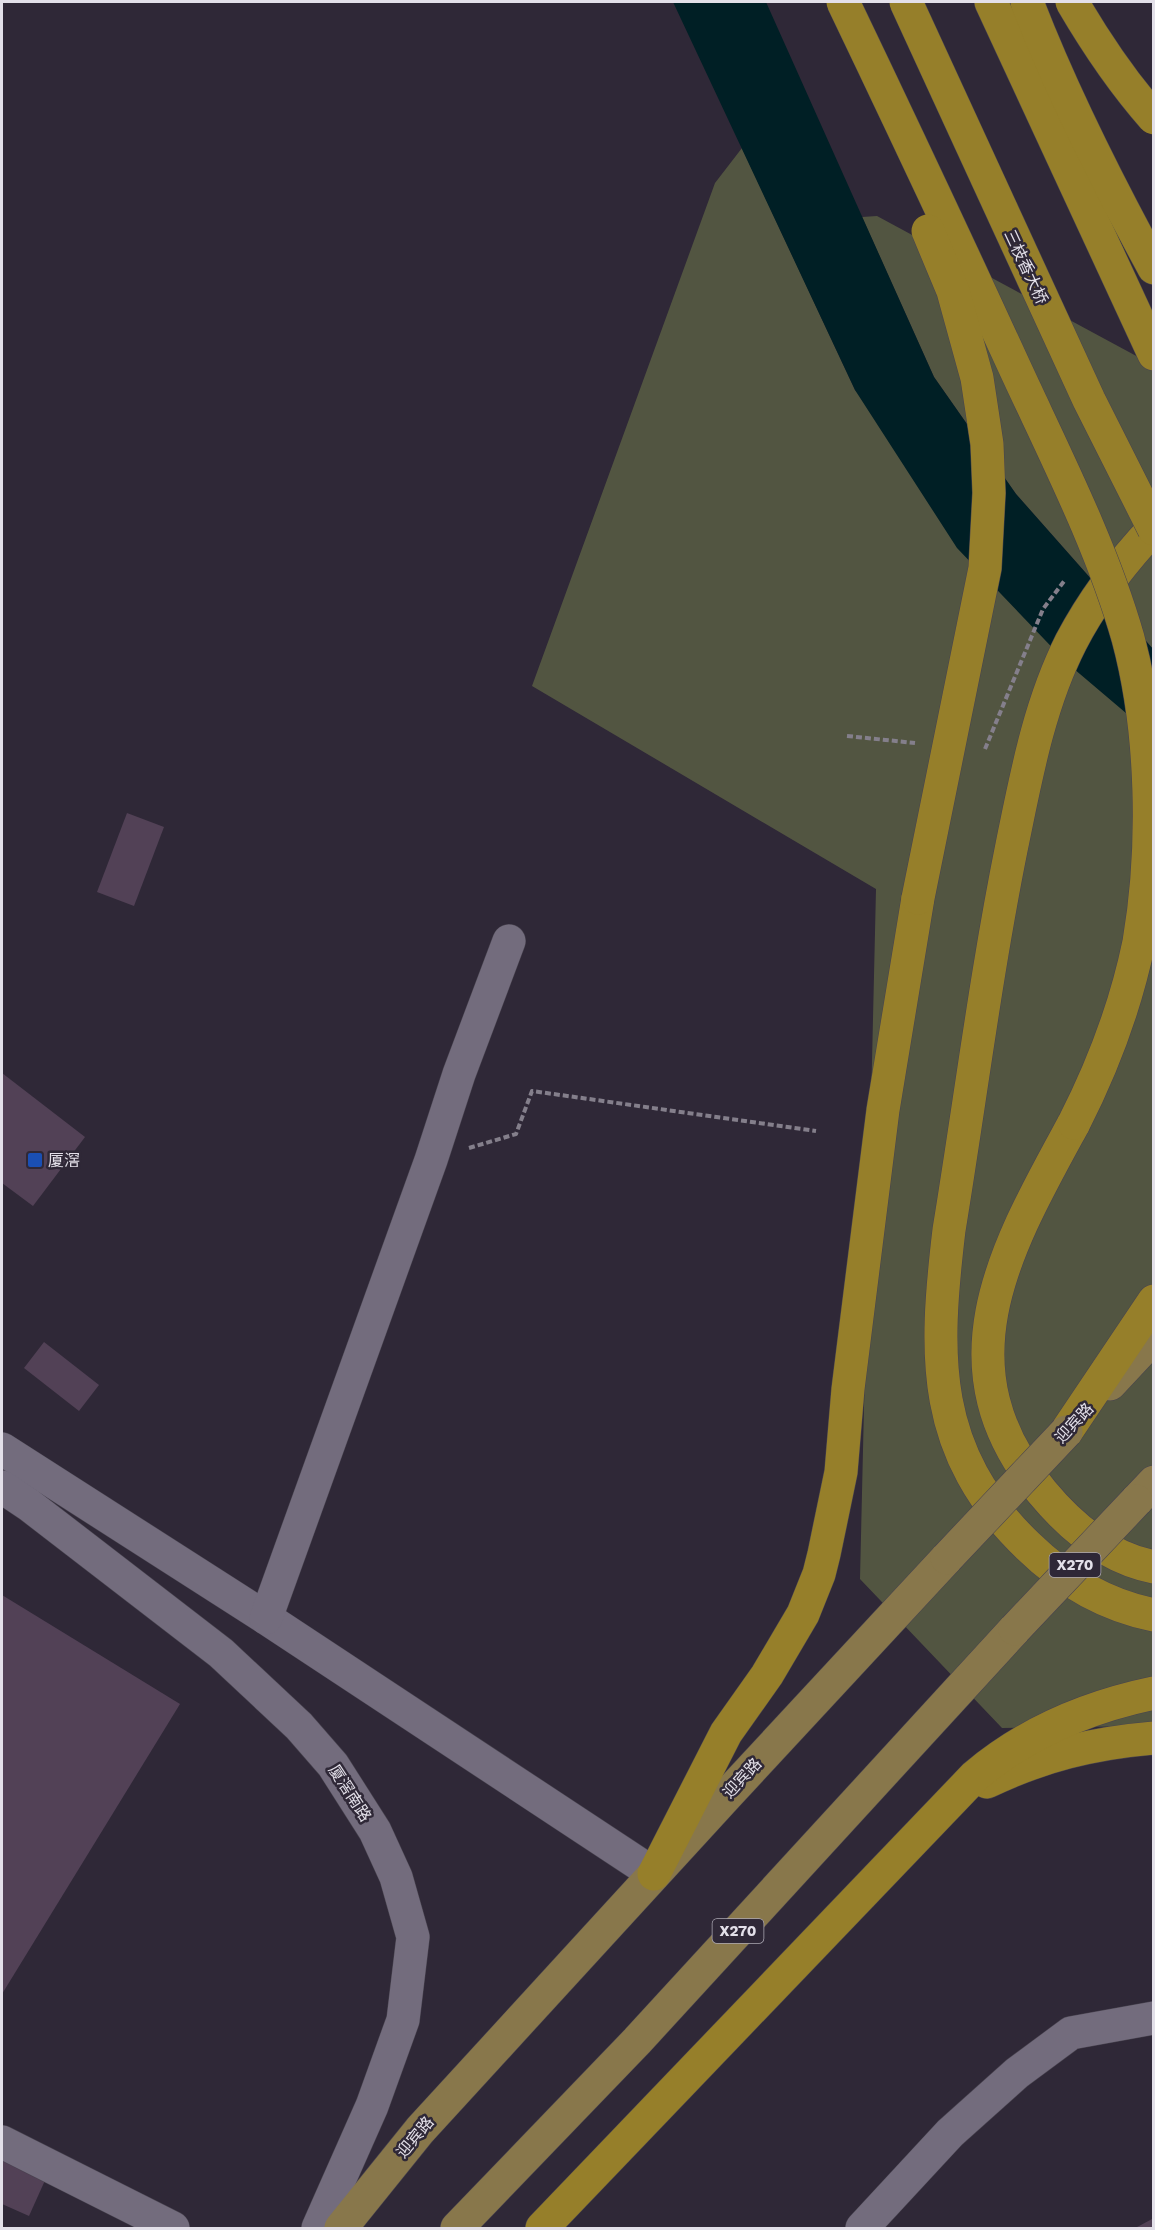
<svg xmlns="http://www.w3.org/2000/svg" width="1155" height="2230" font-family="'Work Sans','Noto Sans SC',sans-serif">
<rect width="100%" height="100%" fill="#2f2837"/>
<g fill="#525541">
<path d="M742 148 855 390 1153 736V1726L1002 1728 860 1579 876 889 532 686 715 183Z"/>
<path d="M877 216 1153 365V649L1016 494 934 377 862 217Z"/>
</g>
<path fill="#001f25" d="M673 2H766L934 377 1016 494 1153 649V736L1067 663 957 548 855 390Z"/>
<g fill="#524156">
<path d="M127 813 164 827 134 906 97 892Z"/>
<path d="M2 1073 85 1137 33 1206 2 1183Z"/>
<path d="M44 1342 99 1385 79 1411 24 1368Z"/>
<path d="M2 1595 180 1704 2 1994Z"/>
<path d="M2 2145 51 2167 29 2216 2 2204Z"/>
<path d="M1154 2218V2228H1135L1139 2226Z"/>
</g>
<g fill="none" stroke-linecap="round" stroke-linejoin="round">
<defs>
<g id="minor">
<path d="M2 1449 266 1618 654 1874"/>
<path d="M2 1487 29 1505 221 1653 299 1726 333 1765 375 1831 396 1877 413 1937 403 2020 372 2106 318 2228"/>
<path d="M266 1618 431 1160 459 1074 509 941"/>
<path d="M2 2142 173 2228"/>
<path d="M862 2228 950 2133 1017 2073 1071 2033 1154 2018"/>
</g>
<g id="major">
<path d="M1110 1384 1154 1337"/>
<path d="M1136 1501 1154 1482"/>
<path d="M341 2228 420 2130 727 1795 947 1558"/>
<path d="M457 2228 637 2041 1015 1629"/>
</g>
<g id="highway">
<path d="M991 2 1154 354"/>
<path d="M1027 2C1062 93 1107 182 1154 268"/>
<path d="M1154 528C1122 562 1093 600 1071 642 1039 705 1026 777 1012 845 986 973 970 1102 949 1230 934 1356 930 1452 1028 1546 1064 1581 1104 1605 1154 1615"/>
<path d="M1074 1123C1007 1246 936 1365 1042 1492 1071 1527 1108 1558 1154 1567"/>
<path d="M1066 1432 1154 1301"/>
<path d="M987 1782C1041 1756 1093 1743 1154 1738"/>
<path d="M654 1874 726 1733 767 1675 803 1614 819 1574 824 1554 841 1472 848 1389 883 1110 918 898"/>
<path d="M542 2228 975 1776C1027 1732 1087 1707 1154 1693"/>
</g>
</defs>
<use href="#minor" stroke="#48434f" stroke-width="34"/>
<use href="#major" stroke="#48434f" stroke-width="34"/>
<use href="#highway" stroke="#48434f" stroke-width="34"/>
<g stroke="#847f8b" stroke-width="4" stroke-dasharray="6 3" stroke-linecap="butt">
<path d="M847 736 915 743"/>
<path d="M985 749 1043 609 1065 580"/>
<path d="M469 1148 516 1134 532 1091 816 1131"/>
</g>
<use href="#minor" stroke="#736c7d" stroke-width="33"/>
<use href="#major" stroke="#88774b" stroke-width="33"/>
<use href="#highway" stroke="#967f2a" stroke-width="33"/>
<defs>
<g id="major-bridge">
<path d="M947 1558 1066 1432"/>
<path d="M1015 1629 1136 1501"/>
</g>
<g id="highway-bridge">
<path d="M843 2C901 123 958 244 1014 366 1055 455 1101 544 1128 638 1153 731 1155 848 1139 942 1126 1005 1103 1066 1074 1123"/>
<path d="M906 2 1089 400 1154 529"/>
<path d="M1072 2C1096 43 1122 82 1154 118"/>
<path d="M918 898 985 568 989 493 987 444 977 378 953 291 928 231"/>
</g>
</defs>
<use href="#major-bridge" stroke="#48434f" stroke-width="34" stroke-linecap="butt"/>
<use href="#highway-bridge" stroke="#48434f" stroke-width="34" stroke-linecap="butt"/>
<use href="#major-bridge" stroke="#88774b" stroke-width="33"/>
<use href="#highway-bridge" stroke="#967f2a" stroke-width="33"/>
</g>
<rect fill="#1a4fb4" stroke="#2f2837" stroke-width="2" x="27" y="1152" width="16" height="16" rx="3"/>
<g text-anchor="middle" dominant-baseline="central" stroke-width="5" stroke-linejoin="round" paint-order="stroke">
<g fill="#2f2837" stroke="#ada9b4" stroke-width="1.5">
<rect x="1049.5" y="1553" width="51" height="24" rx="4.5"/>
<rect x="712.5" y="1919" width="51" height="24" rx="4.5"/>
</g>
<g font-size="15" font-weight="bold" fill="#e3e0e9">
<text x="1075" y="1565">X270</text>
<text x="738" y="1931">X270</text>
</g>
<g font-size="16" fill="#e3e0e9" stroke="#2f2837">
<text transform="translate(1026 267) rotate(65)">三枝香大桥</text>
<text transform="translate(1074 1423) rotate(-47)">迎宾路</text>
<text transform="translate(742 1778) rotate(-47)">迎宾路</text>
<text transform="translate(350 1793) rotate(57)">厦滘南路</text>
<text transform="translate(415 2137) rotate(-50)">迎宾路</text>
</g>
<g font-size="16" fill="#e3e0e9" stroke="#2f2837" text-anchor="start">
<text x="48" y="1160">厦滘</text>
</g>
</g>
<rect width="1155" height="2230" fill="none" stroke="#e3e0e9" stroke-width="6"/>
</svg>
